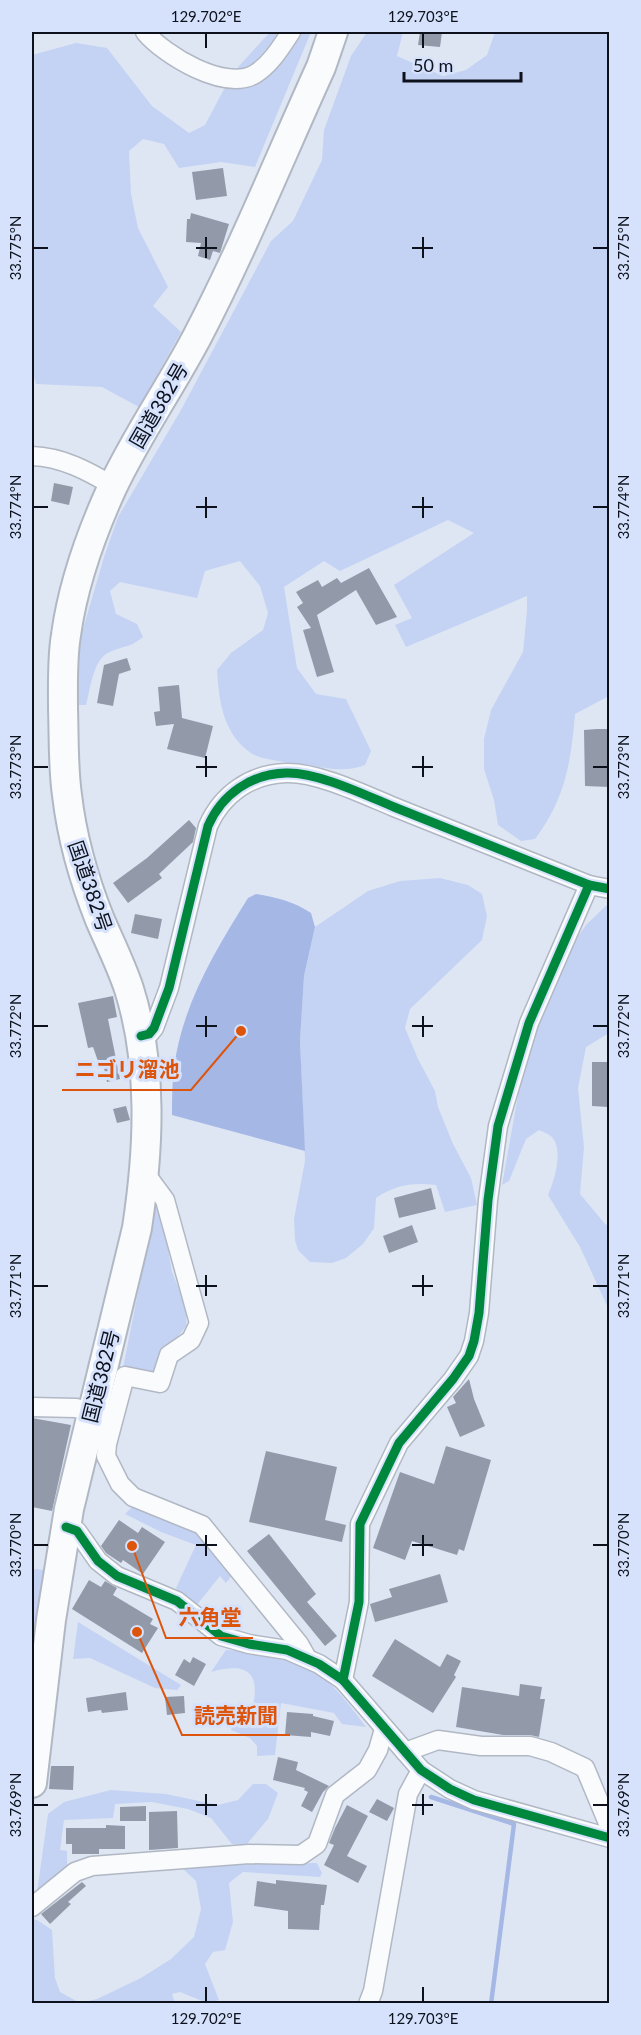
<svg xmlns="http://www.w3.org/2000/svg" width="641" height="2035" font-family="Lato,'Noto Sans JP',sans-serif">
<rect width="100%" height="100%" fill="#dee6f4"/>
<g fill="#c4d3f3">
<path d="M270 32H311L255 167 221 162 179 168 164 144 143 139 129 151 131 194 138 228 168 287 153 306 181 332 139 407 102 387 36 384 32 370V55L76 43 107 48 152 106 189 133 205 125 223 91 239 66Z"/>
<path d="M367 32H403L397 56 443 76 466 70 487 55 495 32H609V696L575 714C571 763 565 799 535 839L521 841 498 825 494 800 484 769V739L491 710 523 652 527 611V596L406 647 395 625 412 618 394 585 474 533 448 520 340 571 324 561 284 587 297 668 316 694 346 699 371 751 365 765C345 773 327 768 306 765 293 763 260 760 251 753 223 734 219 701 217 670L231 653 263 630 268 613 260 586 240 561 205 571 197 598 120 582 110 591 116 614 137 624 143 637C129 648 127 645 112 651 93 657 91 687 86 705H76L78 646 104 557 118 517 181 410 271 241 293 221 322 160 324 130 351 56Z"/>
<path d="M440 878 468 885 482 894 487 916 482 940 410 1009 405 1028 418 1059 435 1091 438 1107 453 1144 471 1178 477 1205 445 1212 436 1185C414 1182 394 1185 376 1198L374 1228 363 1244 346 1258 332 1263 310 1262 298 1250 295 1240 294 1219 305 1161 300 1041 304 976 315 927 368 891 400 881Z"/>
<path d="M609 903V1033L586 1047 578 1088 584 1147 580 1194 606 1225 609 1222V1310L580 1247 548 1195C554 1181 564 1151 552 1137 549 1134 543 1132 539 1130L526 1139 509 1181 502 1185 526 1051 570 948 586 925Z"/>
<path d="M156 1202 161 1210 172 1272 187 1309 186 1326 172 1344 159 1353 155 1377 123 1368Z"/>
<path d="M134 1505 199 1530 233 1574 226 1583 220 1576 196 1606 176 1588 196 1545 161 1532 125 1514Z"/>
<path d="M35 1569 44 1570 32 1664V1572Z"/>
<path d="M78 1622 181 1685 177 1690 155 1688 90 1658 73 1659Z"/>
<path d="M226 1650C247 1652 271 1651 291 1658 323 1669 347 1701 366 1727L342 1724 334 1713 281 1703 275 1755 257 1756V1746L250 1738 231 1730 234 1720 250 1716C262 1678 253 1660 211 1672Z"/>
<path d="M253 1784H266L278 1793 268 1819 246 1845 232 1844 211 1818 188 1809 152 1802 115 1804 113 1818 64 1820 60 1850 67 1851V1871L37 1892 48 1814 64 1802 111 1790 166 1794 218 1805 238 1800Z"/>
<path d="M317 1863 322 1873 320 1877 243 1872 229 1883 233 1922 225 1950 213 1952 205 1964 219 2000 207 2003 180 1992 172 1994 175 2003 36 2004 32 2003V1919L37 1920 52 1930 55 1978 60 1992 80 2003 97 1999 141 1978 171 1959 194 1937 201 1909 196 1881 182 1868 197 1865Z"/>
</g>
<path fill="#a5b8e5" d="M256 894C276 897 295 902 311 913L315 927 304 976 300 1041 305 1151 172 1115C172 1099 172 1083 174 1068 182 1005 215 951 248 898Z"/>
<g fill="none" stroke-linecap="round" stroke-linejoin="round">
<path stroke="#a5b8e5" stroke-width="4.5" d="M431 1797 514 1824 491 2004"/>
</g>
<g fill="#929aaa">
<path d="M420 32H442L440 47 418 45Z"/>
<path d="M223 168 227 196 196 200 192 172Z"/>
<path d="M191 213 229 224 220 253 213 251 210 260 198 256 201 243 186 242 187 219H190Z"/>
<path d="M54 483 73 487 69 505 51 501Z"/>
<path d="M369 568 397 617 376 625 356 590 317 615 334 672 317 677 303 630 311 628 297 607 303 603 296 592 318 580 322 587 337 578 341 583Z"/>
<path d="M127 658 131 670 119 674 113 706 97 703 104 665Z"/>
<path d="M179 685 182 718 213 726 205 758 167 749 174 724 156 726 154 712 160 711 158 687Z"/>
<path d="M597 729H609V787L585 786 584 730Z"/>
<path d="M189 820 196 828 193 842 159 874 162 878 128 903 113 883 147 858Z"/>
<path d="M135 914 162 919 158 939 131 933Z"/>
<path d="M113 996 117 1017 108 1019 120 1079 107 1082 103 1063 99 1064 93 1047 88 1048 78 1003Z"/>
<path d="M592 1062H609L608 1107 592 1106Z"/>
<path d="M126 1106 130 1120 117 1123 113 1109Z"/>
<path d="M431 1188 436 1209 399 1218 394 1198Z"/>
<path d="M412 1225 418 1242 389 1253 383 1236Z"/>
<path d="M469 1379 474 1399 485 1426 460 1437 447 1407 456 1403 453 1397Z"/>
<path d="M32 1418 71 1425 52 1511 32 1507Z"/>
<path d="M446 1446 491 1460 464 1551 459 1549 457 1555 412 1541 405 1560 373 1548 400 1472 434 1484Z"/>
<path d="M266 1451 337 1467 325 1520 346 1525 342 1542 249 1522Z"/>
<path d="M119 1520 138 1533 142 1527 165 1542 143 1574 123 1560 121 1563 106 1553 101 1546Z"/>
<path d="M269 1534 316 1594 307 1602 337 1636 325 1646 247 1551Z"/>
<path d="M440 1574 448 1602 375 1622 370 1604 392 1597 389 1589Z"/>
<path d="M89 1580 101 1587 105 1581 117 1588 113 1595 153 1619 150 1624 158 1628 142 1653 72 1609Z"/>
<path d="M395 1639 440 1667 447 1654 461 1661 454 1675 456 1677 433 1713 372 1676Z"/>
<path d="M193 1657 206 1664 194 1686 175 1675 184 1659 190 1663Z"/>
<path d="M520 1684 542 1687 540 1699H545L539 1737 530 1735H503L456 1727 462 1687 519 1696Z"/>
<path d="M126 1692 128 1710 102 1713 101 1710 88 1712 86 1698Z"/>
<path d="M184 1696 185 1713 167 1715 165 1697Z"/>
<path d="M287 1712 313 1714V1716L334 1721 330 1736 311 1732V1737L285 1735Z"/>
<path d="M278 1757 298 1762 296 1770 329 1786 323 1792 312 1812 301 1806 308 1792 304 1790 305 1788 273 1780Z"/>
<path d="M51 1766H74L73 1790 49 1789Z"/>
<path d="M377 1799 394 1808 387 1821 369 1812Z"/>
<path d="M347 1805 368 1816 347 1856 367 1866 358 1883 324 1865 334 1845 329 1843 335 1828Z"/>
<path d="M146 1806V1821H120V1807Z"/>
<path d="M177 1811 178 1848 149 1850V1812Z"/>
<path d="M106 1825 125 1826V1849H99V1854H72V1844H66V1828H106Z"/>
<path d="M276 1880 327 1885 324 1905H321L319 1930 288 1929V1911L254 1906 257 1881 276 1884Z"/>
<path d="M82 1882 86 1886 68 1902 71 1904 50 1924 41 1914Z"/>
</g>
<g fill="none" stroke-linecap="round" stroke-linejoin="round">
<defs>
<g id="minor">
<path d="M145 32C164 55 225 92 255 74 271 64 281 47 291 32"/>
<path d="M32 456C62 457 88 471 113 486"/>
<path d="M141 1036 149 1034 154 1028 169 988 208 826C222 794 251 774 286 773 318 772 365 795 394 807 459 833 524 859 589 885L610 889"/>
<path d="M144 1180 151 1181 165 1200 199 1323 191 1340 169 1355 160 1383 125 1376 107 1444 106 1456 120 1484 133 1497 202 1525 299 1644 307 1658"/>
<path d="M32 1407 76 1408 91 1412"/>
<path d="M66 1527 77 1531 98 1561 117 1576 177 1601 221 1636 249 1644 287 1650 319 1664 343 1680 421 1770 450 1789 474 1800 610 1838"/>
<path d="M343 1680 359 1602 360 1524 399 1443 453 1379 469 1356 474 1341 479 1313 488 1200 498 1126 529 1023 589 885"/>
<path d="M405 1752 438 1740 481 1746H530L551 1752 585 1768 610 1828"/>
<path d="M32 1907 75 1872 92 1866 249 1854 301 1855 317 1844 335 1795 367 1770 378 1750 384 1729"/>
<path d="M368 2004 373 1991 408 1794 421 1770"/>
</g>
<path id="trunk" d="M32 1783 51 1620 69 1509 137 1228C149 1149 153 1065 129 989 121 965 110 943 100 920 84 880 72 838 67 795 63 767 64 738 63 709 63 684 62 659 66 635 73 584 91 534 112 488 137 435 170 388 197 337 243 249 280 157 321 67L333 32"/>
</defs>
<use href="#minor" stroke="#b1b8c4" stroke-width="21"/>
<use href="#trunk" stroke="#b1b8c4" stroke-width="32"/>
<use href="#minor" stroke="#fafbfd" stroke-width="18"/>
<use href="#trunk" stroke="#fafbfd" stroke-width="28"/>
<defs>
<g id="cycleway">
<path d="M141 1036 149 1034 154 1028 169 988 208 826C222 794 251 774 286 773 318 772 365 795 394 807 459 833 524 859 589 885L610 889"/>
<path d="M66 1527 77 1531 98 1561 117 1576 177 1601 221 1636 249 1644 287 1650 319 1664 343 1680 421 1770 450 1789 474 1800 610 1838"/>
<path d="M343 1680 359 1602 360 1524 399 1443 453 1379 469 1356 474 1341 479 1313 488 1200 498 1126 529 1023 589 885"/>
</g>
</defs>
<use href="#cycleway" stroke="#d6e2fc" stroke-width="13"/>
<use href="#cycleway" stroke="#00873e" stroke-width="9"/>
</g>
<path fill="none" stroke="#0c111c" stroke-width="2" d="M206 33V48M423 33V48M206 237V258M423 237V258M33 248H48M196 248H217M412 248H433M593 248H608M206 497V518M423 497V518M33 507H48M196 507H217M412 507H433M593 507H608M206 756V777M423 756V777M33 767H48M196 767H217M412 767H433M593 767H608M206 1016V1037M423 1016V1037M33 1026H48M196 1026H217M412 1026H433M593 1026H608M206 1275V1296M423 1275V1296M33 1286H48M196 1286H217M412 1286H433M593 1286H608M206 1535V1556M423 1535V1556M33 1545H48M196 1545H217M412 1545H433M593 1545H608M206 1794V1815M423 1794V1815M33 1805H48M196 1805H217M412 1805H433M593 1805H608M206 1987V2002M423 1987V2002"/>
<g text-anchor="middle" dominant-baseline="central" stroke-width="6" stroke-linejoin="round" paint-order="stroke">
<g font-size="20" fill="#0c111c" stroke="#d6e2fc">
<text transform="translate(158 405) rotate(-60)">国道382号</text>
<text transform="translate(91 886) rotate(71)">国道382号</text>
<text transform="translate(100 1376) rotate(-76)">国道382号</text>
</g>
</g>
<path fill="none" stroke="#dd550d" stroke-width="2" d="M241 1031L191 1090H62M132 1546L166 1638H253M137 1632L182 1735H290"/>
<g fill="#dd550d" stroke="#d6e2fc" stroke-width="2">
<circle cx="241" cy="1031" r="6"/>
<circle cx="132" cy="1546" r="6"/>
<circle cx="137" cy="1632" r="6"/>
</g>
<g font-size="21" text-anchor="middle" font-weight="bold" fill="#dd550d" stroke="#d6e2fc" stroke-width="6" stroke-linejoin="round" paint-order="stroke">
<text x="127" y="1077">ニゴリ溜池</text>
<text x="210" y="1625">六角堂</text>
<text x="236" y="1723">読売新聞</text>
</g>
<rect width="641" height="2035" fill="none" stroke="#d6e2fc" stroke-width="66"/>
<path d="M404 72v9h117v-9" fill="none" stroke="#0c111c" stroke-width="3"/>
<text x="413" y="72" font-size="18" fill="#0c111c" stroke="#d6e2fc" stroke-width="4.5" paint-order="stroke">50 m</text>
<rect x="33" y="33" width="575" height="1969" fill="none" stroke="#0c111c" stroke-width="2"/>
<g font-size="15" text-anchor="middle" fill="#0c111c">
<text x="206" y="22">129.702°E</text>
<text x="423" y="22">129.703°E</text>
<text transform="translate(16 248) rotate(-90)" y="5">33.775°N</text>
<text transform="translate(624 248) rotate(-90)" y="5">33.775°N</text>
<text transform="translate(16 507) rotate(-90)" y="5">33.774°N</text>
<text transform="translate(624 507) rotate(-90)" y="5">33.774°N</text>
<text transform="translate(16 767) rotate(-90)" y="5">33.773°N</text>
<text transform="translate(624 767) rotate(-90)" y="5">33.773°N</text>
<text transform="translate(16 1026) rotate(-90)" y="5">33.772°N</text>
<text transform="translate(624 1026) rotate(-90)" y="5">33.772°N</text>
<text transform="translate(16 1286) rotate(-90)" y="5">33.771°N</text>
<text transform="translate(624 1286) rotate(-90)" y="5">33.771°N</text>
<text transform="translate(16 1545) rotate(-90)" y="5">33.770°N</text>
<text transform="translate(624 1545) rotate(-90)" y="5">33.770°N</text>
<text transform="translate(16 1805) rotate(-90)" y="5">33.769°N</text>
<text transform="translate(624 1805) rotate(-90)" y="5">33.769°N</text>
<text x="206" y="2024">129.702°E</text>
<text x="423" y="2024">129.703°E</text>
</g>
</svg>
